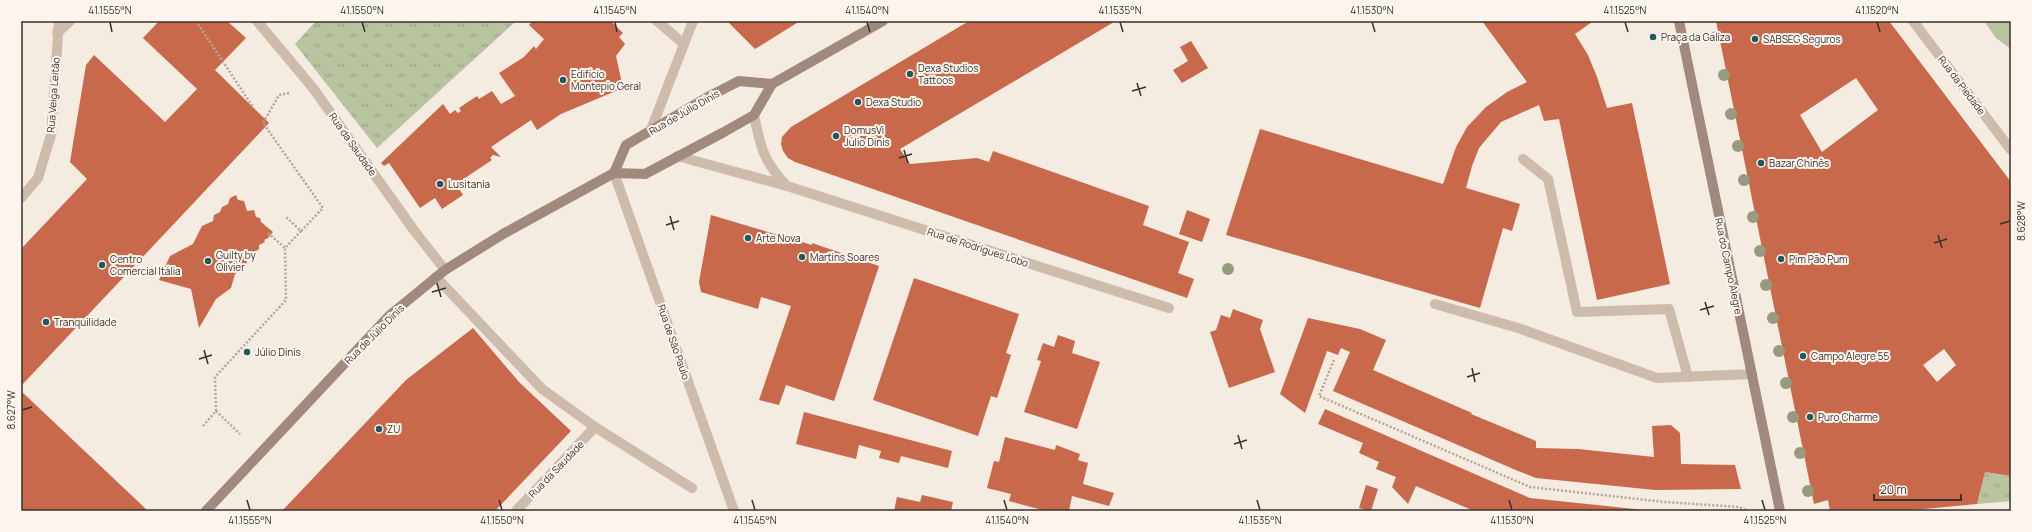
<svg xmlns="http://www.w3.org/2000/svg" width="2032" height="532" font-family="Manrope,sans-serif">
<defs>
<pattern id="grass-tufts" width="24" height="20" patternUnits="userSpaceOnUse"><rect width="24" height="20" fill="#b8c4a0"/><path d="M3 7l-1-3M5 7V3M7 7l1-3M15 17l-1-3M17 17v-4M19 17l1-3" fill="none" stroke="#97a083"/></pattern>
</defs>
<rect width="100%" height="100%" fill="#f4ebe1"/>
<g fill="url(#grass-tufts)">
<path d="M316 21H516L377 148 295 44Z"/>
<path d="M1985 472 2011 476V501L1977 504Z"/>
</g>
<path fill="#b8c4a0" d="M1984 21H2011V49L1996 38Z"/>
<g fill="#c8694b" fill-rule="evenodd">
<path d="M159 21H227L246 38 215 70 269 123 21 386V249L87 179 70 162 86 65 94 55 165 122 197 89 143 38Z"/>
<path d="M532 21H611L623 33 619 37 625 44 616 56 623 88 561 114 537 130 531 120 491 147 501 157 493 155 490 158 492 160 456 184 463 195 442 209 435 198 420 208 389 163 384 166 381 163 443 104 450 114 455 110 458 113 461 111 459 108 477 96 479 99 492 91 501 104 515 96 499 73 524 57 534 46 536 49 544 39 529 25Z"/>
<path d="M727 21H800L755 49Z"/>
<path d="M969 21 1114 22 900 149 910 164 977 158 989 162 993 151 1149 206 1143 225 1189 242 1178 273 1194 279 1187 298 795 162 788 158 783 151 781 144 782 137 791 127Z"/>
<path d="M1482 21 1592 22 1575 34 1588 55 1597 77 1607 108 1632 103 1670 284 1597 300 1559 119 1544 121 1539 105 1501 122 1479 148 1472 166 1466 188 1520 204 1512 231 1503 228 1480 308 1226 235 1260 129 1443 184 1456 147 1467 127 1486 107 1507 92 1527 82Z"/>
<path d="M1716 21H1889L2011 182V476L1985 472 1977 504 1903 511H1830L1828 500 1814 504ZM1856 78 1878 110 1822 152 1800 115ZM1944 349 1956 365 1937 382 1923 365Z"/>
<path d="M1191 41 1208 68 1182 83 1173 70 1188 61 1180 47Z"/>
<path d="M236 195 238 200 244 201 247 211 254 210 256 217 260 218 261 222 273 232 268 238 264 240 265 242 259 245V249L248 257 246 265 235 274 231 288 216 299 199 328 191 289 159 280 170 256 193 244 202 226 213 221 214 215 220 212 222 207 228 204 230 198Z"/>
<path d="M1187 210 1210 219 1202 242 1179 234Z"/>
<path d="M711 215 812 245V243L879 266 834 401 786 385 779 405 759 400 791 306 761 297 758 309 701 292 699 282Z"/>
<path d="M914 278 1019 314 1006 353 1011 355 997 398 991 396 978 436 873 400Z"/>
<path d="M1233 309 1263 320 1260 329 1275 372 1229 388 1210 332 1216 330 1221 315 1230 318Z"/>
<path d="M1308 318 1360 329 1386 340 1373 370 1472 413 1471 414 1536 441V448L1578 449 1654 457 1652 426 1671 425 1680 433 1681 464 1735 465 1741 489 1655 490 1536 478 1518 471 1333 391 1350 352 1341 348 1338 355 1327 351 1305 413 1280 394Z"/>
<path d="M473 328 519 382 571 431 495 511H282L406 380Z"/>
<path d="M1058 335 1075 341 1072 353 1100 362 1077 429 1024 412 1041 361 1037 360 1043 343 1054 347Z"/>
<path d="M21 391 146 509 144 511H21Z"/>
<path d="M1325 409 1530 498 1654 511H1474L1416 486 1408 504 1392 487 1396 477 1376 469 1379 462 1359 453 1363 443 1318 424Z"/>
<path d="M804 412 952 451 948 468 901 456 899 463 879 458 881 451 859 445 856 459 796 444Z"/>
<path d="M1005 437 1055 450 1056 445 1080 454 1078 460 1088 463 1083 484 1114 493 1109 506 1072 496 1069 511H1046L1009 501 1011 494 987 488 994 461 999 462Z"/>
<path d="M1366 485 1378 489 1371 511 1359 508Z"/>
<path d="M922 495 953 502 951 511H894L897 497 920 502Z"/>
</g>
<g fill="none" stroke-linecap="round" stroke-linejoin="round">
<g stroke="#b9a596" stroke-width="2.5" stroke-dasharray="2 2" stroke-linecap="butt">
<path d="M196 21 253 107"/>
<path d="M289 93 279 95 263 123 323 208 301 231"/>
<path d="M268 233 285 248"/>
<path d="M1334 360 1319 396 1530 487 1665 502 1739 507 1748 511"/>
<path d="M216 411 240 434"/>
<path d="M203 426 216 411 215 377 286 300 285 248 301 231 286 217"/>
</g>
<g stroke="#cdbbac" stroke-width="10">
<path d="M57 33 70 21"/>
<path d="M1523 159 1548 179 1577 312 1669 309 1688 377"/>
<path d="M21 198 38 178 51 135 59 21"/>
<path d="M436 277 542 389 595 427 692 488"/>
<path d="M1435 304 1518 328 1657 378 1752 374"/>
</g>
<g stroke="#cdbbac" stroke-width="10">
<path d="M257 21 313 88 413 229 445 270"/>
<path d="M657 21 684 44"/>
<path d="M1913 21 2011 150"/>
<path d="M754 115C760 146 764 163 787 186"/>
<path d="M650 132 693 21"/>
<path d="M677 156 787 186 1169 308"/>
<path d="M614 173 734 511"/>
<path d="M516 511 595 427"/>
</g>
<g stroke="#a18a7d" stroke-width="10">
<path d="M1679 21 1780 511"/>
<path d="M614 173 626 145 706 98 739 81 772 84"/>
<path d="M206 511 390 315 445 270 503 234 614 173 645 174 724 132 754 115 772 84 883 21"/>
</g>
</g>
<g fill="#969b7f">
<circle cx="1716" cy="37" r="6"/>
<circle cx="1724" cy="75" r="6"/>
<circle cx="1731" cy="114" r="6"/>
<circle cx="1738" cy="146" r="6"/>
<circle cx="1744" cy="180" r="6"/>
<circle cx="1753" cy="217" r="6"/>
<circle cx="1760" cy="251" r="6"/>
<circle cx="1228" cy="269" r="6"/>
<circle cx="1766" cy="285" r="6"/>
<circle cx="1773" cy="318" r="6"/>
<circle cx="1779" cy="351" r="6"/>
<circle cx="1786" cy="383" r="6"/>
<circle cx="1793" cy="417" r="6"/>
<circle cx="1800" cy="453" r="6"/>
<circle cx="1808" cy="491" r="6"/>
</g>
<path fill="none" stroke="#3b302b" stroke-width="1.5" d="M110 22 112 32M362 22 365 32M615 22 617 32M867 22 870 32M1120 22 1123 32M1372 22 1375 32M1625 22 1628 32M1877 22 1880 32M1137 83 1141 96M1132 91 1146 87M904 150 908 163M899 158 912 154M670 216 674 230M2000 224 2010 221M666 225 679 221M1938 235 1942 248M1934 243 1947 239M437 283 441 297M432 292 446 288M1705 302 1709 315M1700 310 1714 306M204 350 208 364M199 359 212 355M1472 368 1475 382M1467 377 1480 373M22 410 32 407M1238 435 1242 449M1234 444 1247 440M247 500 250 510M499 500 502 510M752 500 755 510M1004 500 1007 510M1257 500 1260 510M1509 500 1512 510M1762 500 1765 510"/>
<g fill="#1f5a5e" stroke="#fbf5ee" stroke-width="1.5">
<circle cx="1653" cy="37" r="4"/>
<circle cx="1755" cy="39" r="4"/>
<circle cx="910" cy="74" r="4"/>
<circle cx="563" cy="80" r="4"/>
<circle cx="858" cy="102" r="4"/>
<circle cx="836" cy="136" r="4"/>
<circle cx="1761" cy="163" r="4"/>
<circle cx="440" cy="184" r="4"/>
<circle cx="748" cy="238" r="4"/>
<circle cx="802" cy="257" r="4"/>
<circle cx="1781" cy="259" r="4"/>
<circle cx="208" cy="261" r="4"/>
<circle cx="102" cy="265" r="4"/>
<circle cx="46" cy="322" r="4"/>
<circle cx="247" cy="352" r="4"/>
<circle cx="1803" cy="356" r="4"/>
<circle cx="1810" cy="417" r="4"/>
<circle cx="379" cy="429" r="4"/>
</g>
<g text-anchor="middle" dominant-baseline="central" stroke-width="4" stroke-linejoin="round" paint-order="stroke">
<g font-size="10" fill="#3b302b" stroke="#fbf5ee" text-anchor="start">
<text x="1661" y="37">Praça da Galiza</text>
<text x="1763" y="39">SABSEG Seguros</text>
<text x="918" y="68">Dexa Studios<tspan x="918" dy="12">Tattoos</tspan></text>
<text x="571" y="74">Edifício<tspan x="571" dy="12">Montepio Geral</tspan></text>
<text x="866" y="102">Dexa Studio</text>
<text x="844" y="130">DomusVi<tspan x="844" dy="12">Júlio Dinis</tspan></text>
<text x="1769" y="163">Bazar Chinês</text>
<text x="448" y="184">Lusitania</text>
<text x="756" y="238">Arte Nova</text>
<text x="216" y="255">Guilty by<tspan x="216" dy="12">Olivier</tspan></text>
<text x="810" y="257">Martins Soares</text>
<text x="110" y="259">Centro<tspan x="110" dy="12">Comercial Itália</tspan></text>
<text x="1789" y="259">Pim Pão Pum</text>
<text x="54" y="322">Tranquilidade</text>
<text x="255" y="352">Júlio Dinis</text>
<text x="1811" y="356">Campo Alegre 55</text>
<text x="1818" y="417">Puro Charme</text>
<text x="387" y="429">ZU</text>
</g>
<g font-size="10" fill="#3b302b" stroke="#fbf5ee">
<text transform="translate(1962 85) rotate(53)">Rua da Piedade</text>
<text transform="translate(53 95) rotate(-86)">Rua Veiga Leitão</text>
<text transform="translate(684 112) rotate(-30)">Rua de Júlio Dinis</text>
<text transform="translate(353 144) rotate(55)">Rua da Saudade</text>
<text transform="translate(978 247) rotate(18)">Rua de Rodrigues Lobo</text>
<text transform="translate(1729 266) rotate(78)">Rua do Campo Alegre</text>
<text transform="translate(374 334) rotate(-45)">Rua de Júlio Dinis</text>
<text transform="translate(674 342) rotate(71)">Rua de São Paulo</text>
<text transform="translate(556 469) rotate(-46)">Rua da Saudade</text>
</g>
</g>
<rect width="2032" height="532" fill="none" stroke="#fbf5ee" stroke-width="44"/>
<path d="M1874 494v6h87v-6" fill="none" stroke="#3b302b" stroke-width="2"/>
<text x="1880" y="494" font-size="12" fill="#3b302b" stroke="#fbf5ee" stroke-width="3" paint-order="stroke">20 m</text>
<rect x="22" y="22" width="1988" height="488" fill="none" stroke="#3b302b" stroke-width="1.5"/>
<g font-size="10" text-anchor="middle" fill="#3b302b">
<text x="110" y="14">41.1555°N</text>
<text x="362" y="14">41.1550°N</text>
<text x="615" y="14">41.1545°N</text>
<text x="867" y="14">41.1540°N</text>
<text x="1120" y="14">41.1535°N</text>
<text x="1372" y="14">41.1530°N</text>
<text x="1625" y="14">41.1525°N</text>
<text x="1877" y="14">41.1520°N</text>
<text transform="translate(2021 221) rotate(-90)" y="4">8.628°W</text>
<text transform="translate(11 410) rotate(-90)" y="4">8.627°W</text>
<text x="250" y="524">41.1555°N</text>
<text x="502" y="524">41.1550°N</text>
<text x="755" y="524">41.1545°N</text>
<text x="1007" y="524">41.1540°N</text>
<text x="1260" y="524">41.1535°N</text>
<text x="1512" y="524">41.1530°N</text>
<text x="1765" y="524">41.1525°N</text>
</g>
</svg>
